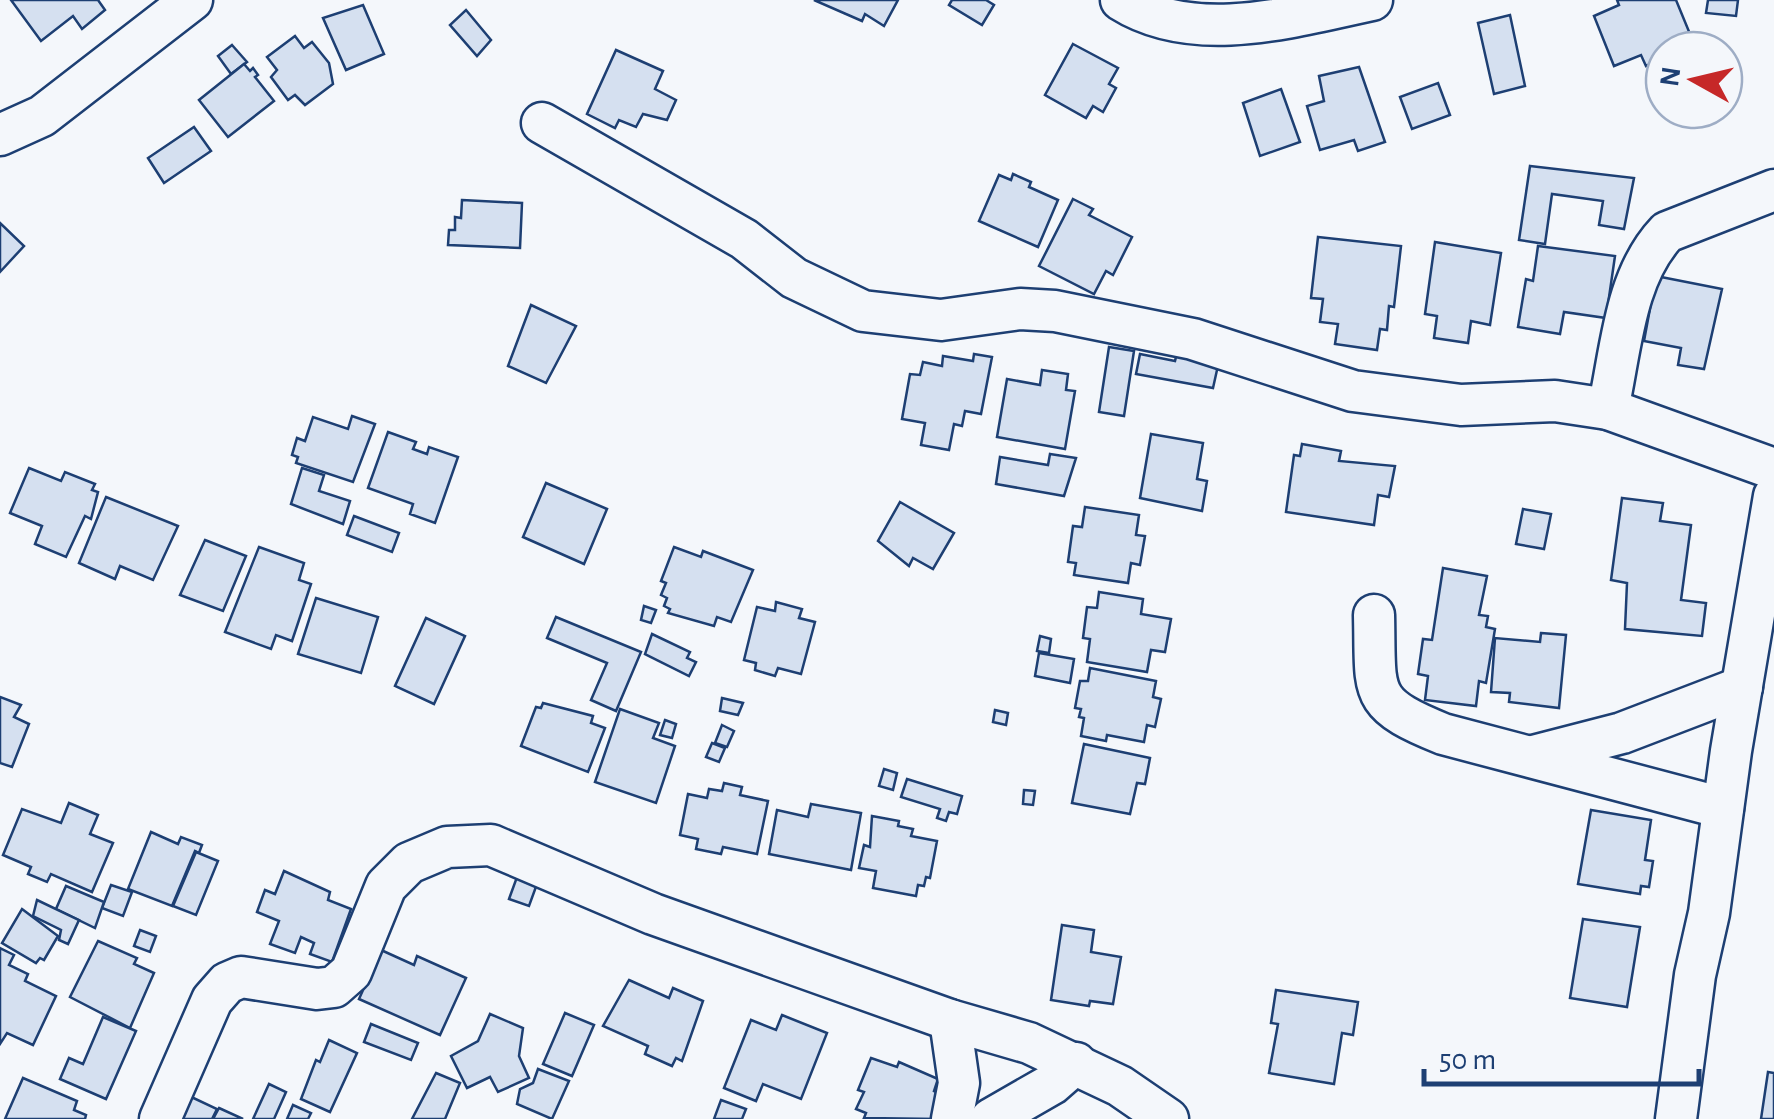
<svg xmlns="http://www.w3.org/2000/svg" width="1774" height="1119" font-family="'Alegreya Sans',sans-serif">
<rect width="100%" height="100%" fill="#f4f7fb"/>
<g fill="#d5e0f0" stroke="#1d3f73" stroke-width="2.5">
<path d="M11 0H98L105 10 82 29 73 16 41 41Z"/>
<path d="M814 0H898L884 26 865 14 862 21Z"/>
<path d="M952 0H986L994 5 982 25 949 5Z"/>
<path d="M1617 0H1676L1690 34 1680 38 1685 49 1664 50V58L1646 66 1641 55 1614 66 1594 16 1619 5Z"/>
<path d="M1708 0H1738L1736 16 1706 13Z"/>
<path d="M363 5 384 54 346 70 323 18Z"/>
<path d="M466 10 491 40 477 56 450 25Z"/>
<path d="M1510 15 1525 86 1494 94 1478 23Z"/>
<path d="M295 36 304 48 312 42 329 63 333 84 305 105 295 95 288 100 271 77 277 70 267 57Z"/>
<path d="M1073 44 1118 68 1109 84 1116 88 1103 112 1093 106 1086 118 1045 95Z"/>
<path d="M232 45 247 62 231 74 218 56Z"/>
<path d="M616 50 663 71 655 89 676 100 667 120 643 114 636 127 619 120 615 128 587 114Z"/>
<path d="M244 64 250 71 253 68 258 75 255 77 274 101 228 137 199 100Z"/>
<path d="M1359 67 1385 142 1358 151 1354 140 1320 150 1307 106 1324 101 1319 76Z"/>
<path d="M1438 83 1450 115 1412 129 1400 97Z"/>
<path d="M1281 89 1300 142 1260 156 1243 103Z"/>
<path d="M194 127 211 151 164 183 148 158Z"/>
<path d="M1530 166 1634 178 1624 229 1599 225 1603 201 1552 194 1545 244 1519 240Z"/>
<path d="M1013 174 1031 182 1029 187 1058 200 1038 247 979 221 999 175 1011 180Z"/>
<path d="M1073 199 1093 209 1089 215 1132 237 1113 275 1106 271 1094 294 1039 266Z"/>
<path d="M462 200 522 203 520 248 448 245 449 230H455V217L461 218Z"/>
<path d="M0 223 24 246 0 272Z"/>
<path d="M1318 237 1401 246 1394 307 1389 306 1387 330 1380 329 1377 350 1335 344 1338 324 1320 322 1323 299 1311 298Z"/>
<path d="M1435 242 1501 253 1490 325 1471 321 1468 343 1434 338 1437 316 1425 314Z"/>
<path d="M1538 246 1615 256 1606 318 1564 312 1560 334 1518 327 1526 279 1533 281Z"/>
<path d="M1656 276 1722 289 1704 369 1678 365 1681 348 1644 341Z"/>
<path d="M531 305 576 326 546 383 508 366Z"/>
<path d="M1109 347 1134 351 1124 416 1099 412Z"/>
<path d="M1177 353 1219 361 1213 388 1136 374 1140 354 1175 361Z"/>
<path d="M974 354 992 357 981 414 965 411 962 426 954 424 949 450 921 445 925 423 902 419 910 374 920 375 923 362 942 366 943 356 973 361Z"/>
<path d="M1042 370 1068 374 1066 390 1075 391 1065 449 997 437 1007 379 1040 385Z"/>
<path d="M352 416 375 424 353 482 296 463 298 457 292 455 297 438 305 441 313 417 348 429Z"/>
<path d="M388 432 416 442 413 449 427 454 429 447 458 457 435 523 410 514 413 504 368 488Z"/>
<path d="M1151 434 1203 443 1197 479 1207 481 1202 511 1140 498Z"/>
<path d="M1302 444 1341 451 1339 461 1395 466 1389 497 1378 495 1374 525 1286 512 1294 455 1300 456Z"/>
<path d="M1050 454 1076 458 1064 496 996 484 1000 457 1048 465Z"/>
<path d="M29 468 61 481 65 472 95 484 92 490 98 492 91 519 85 516 66 557 35 544 42 526 10 513Z"/>
<path d="M302 468 324 475 319 491 350 501 343 524 291 504Z"/>
<path d="M546 483 607 509 584 564 523 537Z"/>
<path d="M106 497 178 526 153 580 120 566 115 579 79 563Z"/>
<path d="M1622 498 1663 503 1660 521 1691 525 1681 600 1706 603 1702 636 1625 629 1627 583 1611 580Z"/>
<path d="M900 502 954 533 933 569 913 558 909 566 878 541Z"/>
<path d="M1085 507 1139 515 1136 535 1145 536 1140 565 1131 563 1128 583 1074 575 1076 563 1068 562 1073 526 1082 527Z"/>
<path d="M1523 509 1551 514 1544 549 1516 544Z"/>
<path d="M354 516 399 533 392 552 347 535Z"/>
<path d="M205 540 246 556 223 611 180 595Z"/>
<path d="M259 547 304 563 299 580 311 584 292 641 276 635 271 649 225 632Z"/>
<path d="M674 547 701 557 703 551 753 570 731 622 717 617 714 626 668 613 670 609 664 606 667 598 661 595 666 583 661 581Z"/>
<path d="M1443 568 1487 576 1479 615 1488 616 1486 627 1495 629 1486 683 1479 681 1476 706 1425 700 1428 676 1418 674 1423 639 1432 640Z"/>
<path d="M1099 592 1143 599 1141 614 1171 619 1165 652 1151 650 1147 672 1087 662 1090 639 1083 638 1087 607 1097 608Z"/>
<path d="M316 598 378 617 361 673 298 654Z"/>
<path d="M776 602 802 609 799 618 815 622 801 674 778 668 775 676 755 670 756 663 744 660 757 607 775 611Z"/>
<path d="M644 606 656 610 651 623 641 620Z"/>
<path d="M556 617 641 652 616 711 591 700 607 663 547 638Z"/>
<path d="M426 618 465 636 434 704 395 686Z"/>
<path d="M1541 633 1566 635 1559 708 1509 702 1510 693 1491 692 1495 638 1540 642Z"/>
<path d="M652 634 690 652 687 658 696 662 689 676 645 654Z"/>
<path d="M1040 636 1051 639 1049 653 1037 651Z"/>
<path d="M1039 653 1074 659 1070 683 1035 676Z"/>
<path d="M1090 668 1156 681 1153 697 1161 699 1155 727 1147 725 1144 742 1107 735 1106 741 1081 736 1084 718 1079 717 1081 709 1075 708 1080 681H1088Z"/>
<path d="M0 697 21 705 14 717 29 724 12 767 0 763Z"/>
<path d="M722 698 743 703 738 715 720 711Z"/>
<path d="M543 703 593 716 591 723 605 728 588 772 521 746 536 707 541 708Z"/>
<path d="M620 709 659 723 653 738 675 746 656 803 595 782Z"/>
<path d="M995 710 1008 713 1006 725 993 722Z"/>
<path d="M665 720 676 724 672 738 660 735Z"/>
<path d="M722 725 734 731 727 747 715 743Z"/>
<path d="M712 743 725 748 719 762 706 757Z"/>
<path d="M1084 744 1150 758 1145 784 1137 783 1130 814 1072 803Z"/>
<path d="M884 769 897 773 893 790 879 786Z"/>
<path d="M907 779 962 796 957 814 949 812 946 821 937 818 940 809 901 797Z"/>
<path d="M724 783 742 787 740 795 768 801 757 854 723 847 721 854 696 849 698 839 680 835 688 794 707 798 709 789 722 791Z"/>
<path d="M1024 790 1035 791 1033 805 1023 804Z"/>
<path d="M69 803 98 815 90 834 113 843 92 892 51 874 47 882 28 874 31 867 3 855 22 809 61 823Z"/>
<path d="M811 804 861 813 851 870 769 854 777 810 808 817Z"/>
<path d="M1591 810 1651 820 1645 860 1653 861 1649 887 1641 886 1640 894 1578 884Z"/>
<path d="M872 816 899 821 898 826 913 829 911 836 937 841 930 878 926 877 924 886 918 885 916 896 873 888 876 871 859 868 864 845 870 847Z"/>
<path d="M151 832 178 844 181 837 202 845 199 853 195 851 172 906 128 889Z"/>
<path d="M196 852 218 861 196 915 173 906Z"/>
<path d="M284 871 330 892 328 900 351 909 332 962 310 954 314 943 301 937 295 953 270 944 279 921 257 912 265 890 275 894Z"/>
<path d="M517 877 537 884 529 906 509 899Z"/>
<path d="M111 885 132 892 123 916 102 908Z"/>
<path d="M66 886 104 902 95 928 56 909Z"/>
<path d="M37 900 79 920 68 944 59 940 61 930 33 916Z"/>
<path d="M22 909 58 936 44 960 40 958 36 963 2 943Z"/>
<path d="M1583 919 1640 927 1627 1007 1570 998Z"/>
<path d="M1062 925 1094 930 1091 952 1121 957 1113 1004 1090 1001 1089 1006 1051 1000Z"/>
<path d="M140 930 156 936 150 952 134 946Z"/>
<path d="M98 941 137 958 134 964 154 973 130 1028 70 997Z"/>
<path d="M0 948 14 955 9 965 28 974 25 981 56 996 33 1045 7 1033 0 1044Z"/>
<path d="M381 950 414 965 417 956 466 978 440 1035 359 999Z"/>
<path d="M629 980 669 998 673 988 703 1001 682 1061 676 1058 672 1066 645 1054 648 1046 603 1026Z"/>
<path d="M1276 990 1358 1002 1353 1035 1342 1033 1334 1084 1269 1073 1278 1024 1271 1023Z"/>
<path d="M565 1013 594 1025 572 1076 543 1064Z"/>
<path d="M490 1014 523 1028 519 1056 529 1078 498 1092 490 1077 467 1088 451 1056 478 1041Z"/>
<path d="M782 1015 827 1033 801 1099 763 1084 756 1101 724 1088 751 1020 776 1030Z"/>
<path d="M103 1017 136 1031 106 1099 60 1079 69 1058 83 1064Z"/>
<path d="M371 1024 418 1043 411 1060 364 1042Z"/>
<path d="M329 1040 357 1053 330 1112 301 1099 316 1060 320 1062Z"/>
<path d="M871 1058 897 1067 899 1062 938 1079 934 1091 949 1098 940 1119 864 1118 866 1113 856 1109 864 1092 858 1090Z"/>
<path d="M538 1069 569 1081 552 1119 517 1104 520 1089 533 1083Z"/>
<path d="M1768 1072 1774 1073V1119H1761Z"/>
<path d="M436 1073 460 1083 445 1119H412Z"/>
<path d="M23 1078 77 1101 74 1110 86 1115 85 1119H5Z"/>
<path d="M269 1084 286 1092 274 1119H253Z"/>
<path d="M185 1094 217 1109 212 1119H173Z"/>
<path d="M721 1100 746 1109 742 1119H714Z"/>
<path d="M293 1105 311 1113 308 1119H287Z"/>
<path d="M219 1108 243 1119H213Z"/>
</g>
<g fill="none" stroke-linecap="round" stroke-linejoin="round">
<defs>
<g id="minor">
<path d="M1121 0C1194 46 1292 17 1372 0"/>
<path d="M542 123 744 239 794 278 863 311 941 320 1020 309 1055 311 1193 339 1353 391 1461 405 1555 401 1608 409 1774 469"/>
<path d="M0 135 42 116 192 0"/>
<path d="M1608 409C1621 351 1624 277 1667 232L1774 190"/>
<path d="M1374 615C1376 694 1366 703 1443 734L1723 808"/>
<path d="M1533 756 1622 733 1742 687"/>
<path d="M950 1020 959 1083 952 1119"/>
<path d="M160 1119 212 1000 227 983 241 977 317 989 334 987 351 972 386 886 409 863 447 847 491 845 653 914 950 1020 1029 1043 1120 1086 1168 1119"/>
<path d="M991 1119 1052 1084 1076 1063"/>
<path d="M1676 1119 1695 975 1709 913 1731 751 1774 496"/>
</g>
</defs>
<use href="#minor" stroke="#1d3f73" stroke-width="45"/>
<use href="#minor" stroke="#f4f7fb" stroke-width="40"/>
</g>
<g transform="translate(1694 80) rotate(278)"><circle r="48" fill="#f4f7fb" stroke="#9eadc5" stroke-width="2.5"/>
<path d="M0-8L18 38L0 25L-18 38Z" fill="#c62828"/>
<text y="-15" font-size="28" font-weight="bold" text-anchor="middle" fill="#1d3f73">N</text>
</g>
<path d="M1424 1069v15h275v-15" fill="none" stroke="#1d3f73" stroke-width="5"/>
<text x="1439" y="1069" font-size="30" fill="#1d3f73" stroke="#f4f7fb" stroke-width="8" paint-order="stroke">50 m</text>
</svg>
